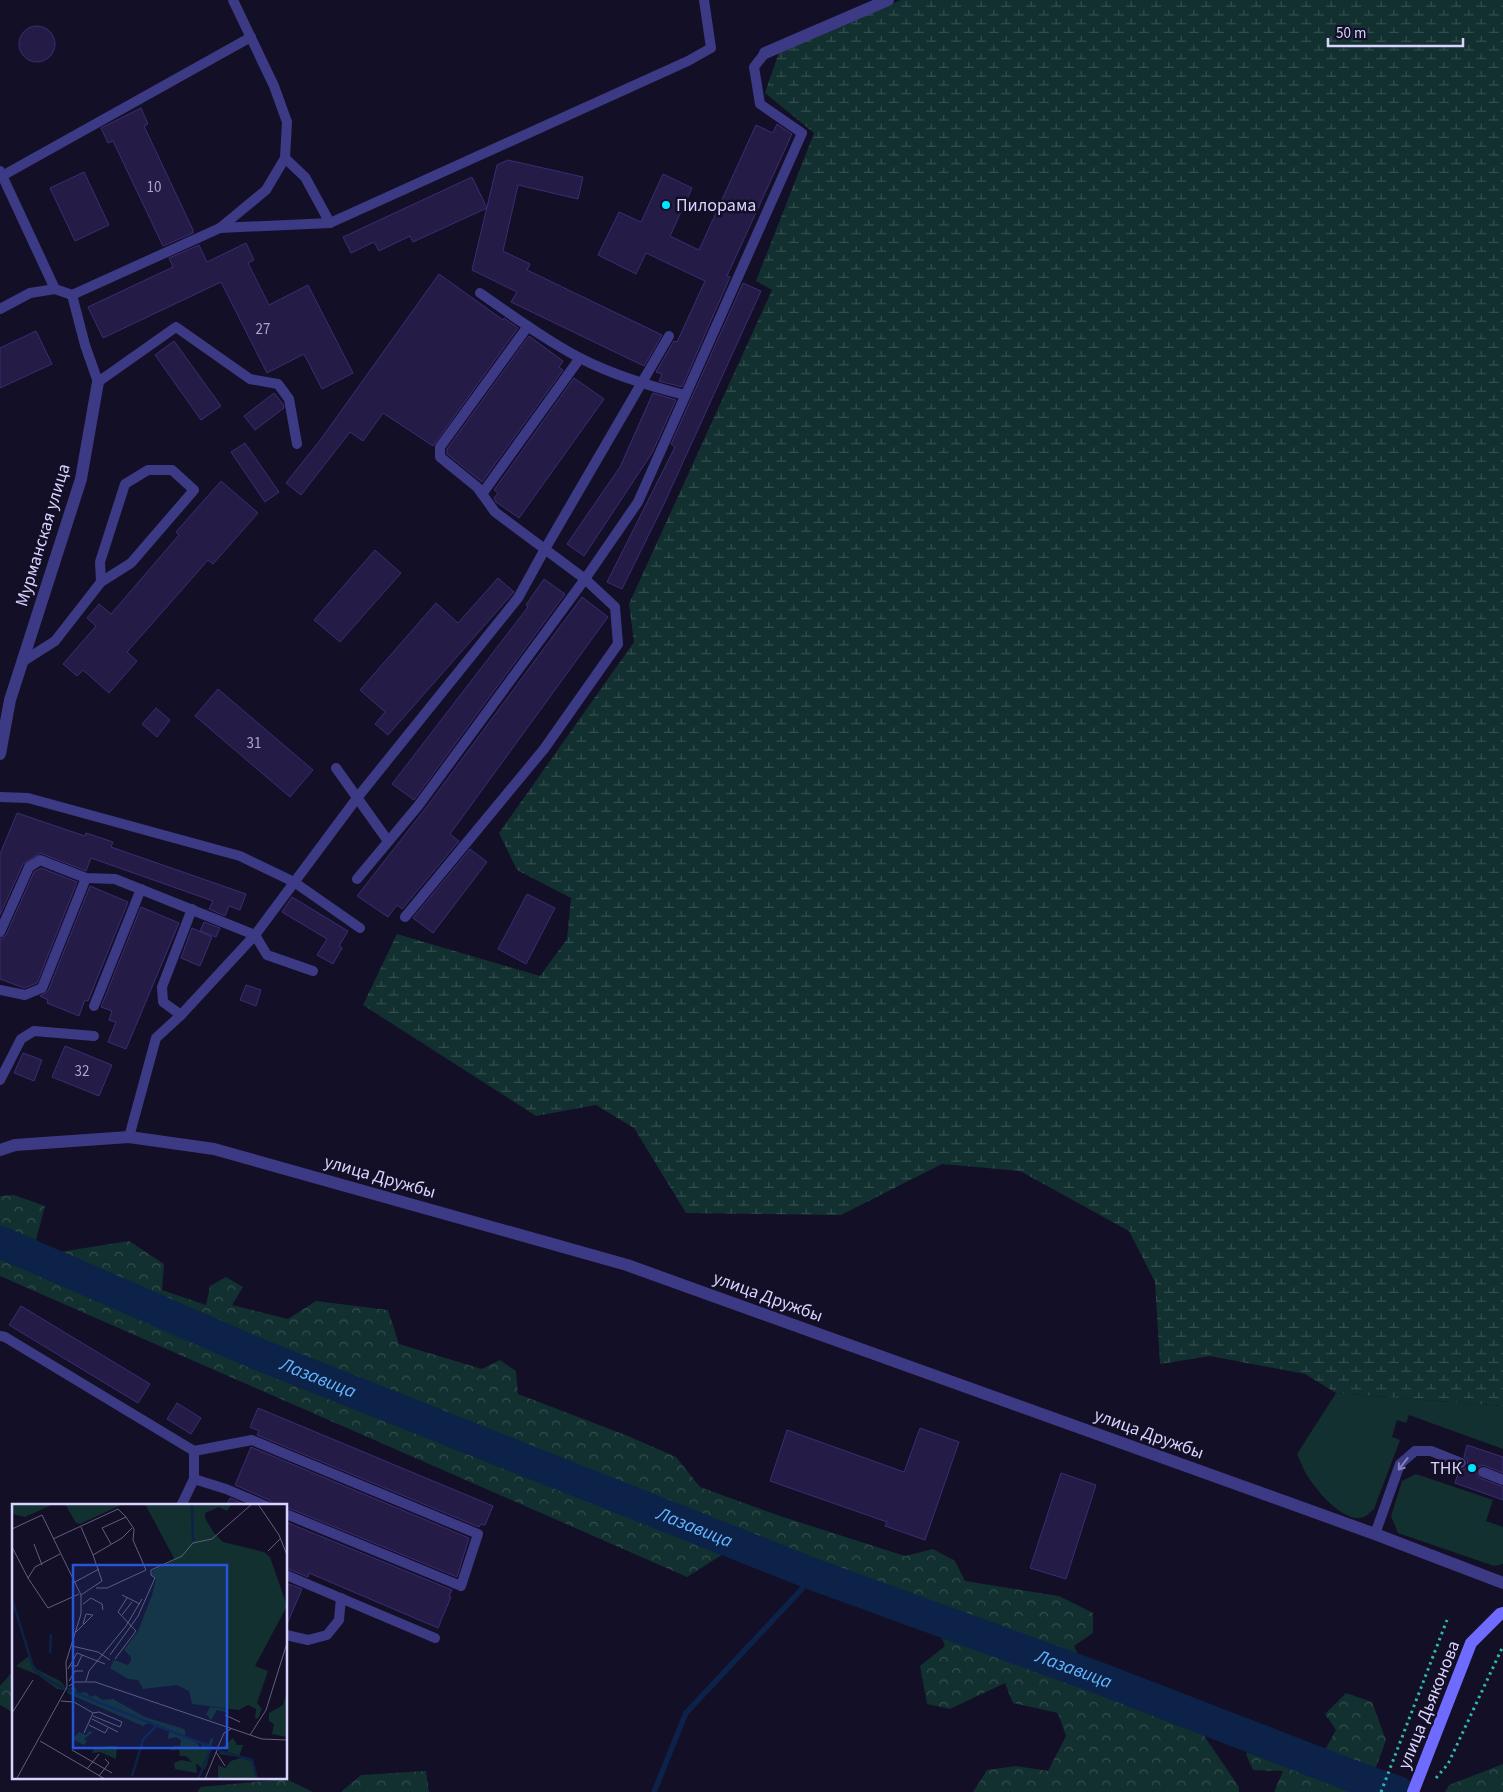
<svg xmlns="http://www.w3.org/2000/svg" width="1503" height="1792" font-family="'Source Sans 3',sans-serif">
<defs>
<pattern id="forest-crowns" width="20" height="18" patternUnits="userSpaceOnUse" patternTransform="scale(1.25)"><rect width="20" height="18" fill="#12302f"/><path d="M2 6a3 3 0 1 1 6 0M12 15a3 3 0 1 1 6 0" fill="none" stroke="#344d4e"/></pattern>
<pattern id="wetland-marsh" width="20" height="14" patternUnits="userSpaceOnUse" patternTransform="scale(1.25)"><rect width="20" height="14" fill="#12302f"/><path d="M1 5h8M5 5V1M11 12h8M15 12V8" fill="none" stroke="#344d4e"/></pattern>
</defs>
<rect width="100%" height="100%" fill="#130f26"/>
<g fill="#12302f">
<path d="M1336 1393 1503 1406V1449L1409 1415 1406 1423 1397 1420 1392 1437 1400 1440 1374 1509C1371 1511 1368 1515 1364 1517 1344 1525 1314 1488 1305 1472 1302 1466 1300 1460 1297 1454Z"/>
<path d="M1416 1474 1493 1500 1486 1521 1503 1527V1564L1494 1566 1398 1533 1391 1516 1402 1481Z"/>
</g>
<g fill="url(#forest-crowns)">
<path d="M14 1195 45 1206 36 1240 53 1253 129 1241 164 1264 162 1290 206 1305 210 1286 226 1277 243 1287 232 1305 288 1319 316 1301 388 1310 399 1344 482 1369 500 1360 516 1371 518 1394 628 1436 676 1457 700 1487 780 1516 905 1556 933 1549 955 1561 965 1581 1059 1596 1093 1613V1633L1074 1646 1094 1688 1203 1734 1239 1787V1792H973L987 1770 1016 1766 1048 1771 1066 1736 1058 1713 1013 1703 1005 1683 950 1709 927 1704 920 1666 945 1646 937 1627 728 1551 687 1577 0 1276V1196Z"/>
<path d="M14 1670V1713L0 1705V1686Z"/>
<path d="M1346 1693 1372 1702 1386 1740 1367 1792H1274L1283 1771 1253 1770 1246 1754 1257 1734 1283 1742 1326 1748 1336 1730 1325 1714Z"/>
<path d="M1503 1764V1792H1445L1449 1785Z"/>
<path d="M426 1771 429 1792H341L361 1775Z"/>
<path d="M286 1779 313 1792H197L201 1787Z"/>
</g>
<path fill="url(#wetland-marsh)" d="M901 0H1503V1406L1336 1393 1305 1374 1210 1356 1160 1364 1155 1282 1129 1231 1020 1171 942 1164 841 1215 686 1213 634 1128 596 1105 536 1116 363 1005 397 934 540 976 567 939 571 898 517 870 499 833 634 642 629 604 772 290 756 281 814 133 765 93 779 52Z"/>
<g fill="none" stroke-linecap="round" stroke-linejoin="round">
<g stroke="#0c2248" stroke-width="5.5">
<path d="M654 1792 686 1713 815 1575"/>
<path d="M1354 1792 1360 1779"/>
</g>
<path stroke="#0c2248" stroke-width="32" id="s1" d="M0 1242 258 1354 815 1575 1099 1678 1360 1779 1398 1792"/>
</g>
<g fill="#241b47" stroke="#3b2d73">
<circle cx="37" cy="44" r="18"/>
<path d="M141 108 148 124 144 126 193 230V233L163 246 113 141 108 143 101 128Z"/>
<path d="M777 124 792 134 727 276 730 277 682 387 659 381 662 374 656 372 674 341 677 342 705 281 646 253 636 274 598 255 619 212 641 222 663 174 692 188 670 236 699 250 756 125 773 133Z"/>
<path d="M508 160 583 177 578 199 518 185 503 251 530 264 527 270 662 335 644 366 511 302 517 292 472 270 497 165Z"/>
<path d="M84 172 109 225 75 241 50 188Z"/>
<path d="M472 177 487 208 413 242 410 236 379 251 374 242 351 253 343 237Z"/>
<path d="M246 243 254 260 248 263 269 305 308 285 353 373 322 389 304 354 267 373 221 282 103 338 88 307 173 267 169 258 199 245 207 262Z"/>
<path d="M439 274 503 320 504 318 518 328 433 446 383 413 363 441 350 432 301 495 286 483 321 439Z"/>
<path d="M743 283 761 291 663 506 622 589 607 582 675 447 671 444Z"/>
<path d="M36 331 52 364 0 388V348Z"/>
<path d="M529 336 563 361 559 367 563 370 482 482 447 454V449Z"/>
<path d="M174 341 221 406 201 420 155 355Z"/>
<path d="M574 378 604 399 519 518 496 502 494 498 498 493 494 490Z"/>
<path d="M274 393 283 404 284 408 255 430 244 416Z"/>
<path d="M653 393 676 400 652 453 584 556 567 544 620 467Z"/>
<path d="M245 443 279 492 265 502 231 452Z"/>
<path d="M221 481 258 513 213 564 208 560 127 652 137 661 109 693 83 670 77 676 63 664 96 626 87 618 99 604 111 614 179 535 176 532Z"/>
<path d="M375 550 401 573 340 642 314 620Z"/>
<path d="M498 578 514 592 513 593 388 735 375 724 385 712 360 690 436 603 458 623Z"/>
<path d="M544 579 565 594 414 800 392 784 528 607 526 605Z"/>
<path d="M582 597 608 617 450 834 459 841 402 909 397 905 388 917 357 896 425 809Z"/>
<path d="M218 689 313 770 290 797 195 716Z"/>
<path d="M156 708 170 720 157 737 142 724Z"/>
<path d="M17 813 85 836 86 833 113 842 111 847 246 894 240 910 229 906 225 916 209 909 213 901 91 858 86 871 40 853 23 864 0 915V854Z"/>
<path d="M470 849 487 862 433 933 413 918Z"/>
<path d="M41 868 77 882 37 983 24 988 0 979V939L6 935 34 872Z"/>
<path d="M90 886 128 902 88 1001 85 1000 79 1016 47 1003 48 1000 40 996 48 991Z"/>
<path d="M527 894 555 908 526 964 498 949Z"/>
<path d="M292 897 348 931 339 946 342 948 333 964 317 955 327 939 282 912Z"/>
<path d="M141 907 179 923 126 1049 108 1042 116 1022 109 1020 112 1011 101 1007Z"/>
<path d="M204 922 220 928 216 937 200 931Z"/>
<path d="M192 928 212 937 200 966 181 958Z"/>
<path d="M246 985 261 990 256 1006 240 1000Z"/>
<path d="M65 1046 112 1065 99 1096 52 1077Z"/>
<path d="M23 1053 42 1060 34 1081 14 1073Z"/>
<path d="M21 1306 150 1384 138 1403 9 1325Z"/>
<path d="M177 1403 201 1418 191 1434 167 1419Z"/>
<path d="M258 1408 493 1506 485 1525 481 1524 479 1527 257 1435 259 1431 250 1427Z"/>
<path d="M920 1428 959 1442 925 1540 885 1526 887 1522 770 1481 787 1430 904 1472Z"/>
<path d="M1467 1445 1503 1457V1473L1483 1465 1478 1467 1476 1472 1480 1478 1503 1487V1500L1455 1483 1459 1470 1465 1469 1468 1465 1467 1459 1464 1457Z"/>
<path d="M251 1447 469 1538 457 1577 286 1507V1506H273L269 1500 235 1485Z"/>
<path d="M1061 1473 1096 1485 1066 1579 1030 1568Z"/>
<path d="M230 1498 248 1506H226Z"/>
<path d="M286 1522 452 1590 449 1596 451 1597 438 1628 309 1573 308 1577 286 1568Z"/>
<path d="M286 1583 302 1589 286 1626Z"/>
</g>
<g fill="none" stroke-linecap="round" stroke-linejoin="round">
<g stroke="#2fb8b0" stroke-width="3" stroke-dasharray="2.5 4" stroke-linecap="butt">
<path d="M1436 1778 1448 1764 1503 1646"/>
<path d="M1381 1792 1447 1620"/>
</g>
<g stroke="#3d3a85" stroke-width="10">
<path d="M233 0 274 86 287 122 285 158 266 190 220 228 72 295 85 345 98 382 176 327 250 379 278 384 289 399 297 444"/>
<path d="M285 158 305 177 330 223"/>
<path d="M0 171 55 289 72 295"/>
<path d="M2 176 251 37"/>
<path d="M220 228 330 223 688 61 711 48 704 0"/>
<path d="M480 293C512 315 545 340 580 358 613 375 649 386 685 395"/>
<path d="M0 309 30 293 55 289"/>
<path d="M482 494 580 358"/>
<path d="M22 662 55 641 101 582 131 563 194 490 172 470H148L125 484 100 562 101 582"/>
<path d="M336 768 388 841"/>
<path d="M0 797 28 798 240 856 294 882 360 928"/>
<path d="M357 879 418 806 585 579 638 502 802 133 760 104 754 67 765 53"/>
<path d="M405 917 544 749 618 644 615 607 585 579 495 512 477 487 440 457V447L528 326"/>
<path d="M0 932 29 867 40 860 86 878 115 879 255 935 267 955 313 971"/>
<path d="M0 990 25 995 42 988 86 878"/>
<path d="M94 1006 141 889"/>
<path d="M181 1015 163 1002 162 987 192 909"/>
<path d="M0 1080 21 1039 34 1031 94 1036"/>
<path d="M129 1137 156 1038 181 1015 255 935 357 798 518 598 545 549 669 336"/>
<path d="M0 1336 5 1337 194 1451V1479L181 1506"/>
<path d="M194 1451 252 1440 478 1534 461 1586 286 1514"/>
<path d="M1483 1472 1503 1480"/>
<path d="M194 1479 226 1489 266 1506"/>
<path d="M1375 1534 1400 1464 1415 1451H1431L1461 1463"/>
<path d="M286 1575 435 1638"/>
<path d="M286 1635 308 1640 327 1635 339 1620 341 1598"/>
</g>
<g stroke="#3d3a85" stroke-width="12">
<path d="M765 53 888 0"/>
<path d="M0 754 10 700 81 479 98 382"/>
<path d="M0 1150 15 1145 129 1137 214 1149 627 1265 1375 1534 1503 1583"/>
</g>
<path stroke="#6f6bff" stroke-width="12" d="M1413 1792 1471 1643 1500 1614 1503 1613"/>
</g>
<defs><path id="oneway-shaft" d="M-6 0H5M1.5-3L5.5 0L1.5 3" fill="none" stroke-width="1.6" stroke-linecap="round" stroke-linejoin="round" transform="scale(1.25)"/></defs>
<use stroke="#837fbc" href="#oneway-shaft" transform="translate(1403 1464) rotate(128)"/>
<g fill="#00e5ff" stroke="#130f26" stroke-width="2">
<circle cx="666" cy="205" r="5"/>
<circle cx="1472" cy="1468" r="5"/>
</g>
<g text-anchor="middle" dominant-baseline="central" stroke-width="5" stroke-linejoin="round" paint-order="stroke">
<g font-size="15" fill="#aca6d1">
<text x="154" y="187">10</text>
<text x="263" y="329">27</text>
<text x="254" y="743">31</text>
<text x="82" y="1071">32</text>
</g>
<g font-size="18" fill="#d9d4ff" stroke="#130f26" text-anchor="start">
<text x="676" y="205">Пилорама</text>
<text x="1462" y="1468" text-anchor="end">ТНК</text>
</g>
<g font-size="18" fill="#d9d4ff" stroke="#130f26">
<text transform="translate(43 535) rotate(-73)">Мурманская улица</text>
<text transform="translate(380 1177) rotate(16)">улица Дружбы</text>
<text transform="translate(768 1297) rotate(20)">улица Дружбы</text>
<text transform="translate(1149 1434) rotate(20)">улица Дружбы</text>
<text transform="translate(1429 1705) rotate(-68)">улица Дьяконова</text>
</g>
<g font-size="19" font-style="italic" fill="#62b6ff" stroke="#130f26">
<text stroke="none"><textPath href="#s1" startOffset="346">Лазавица</textPath></text>
<text stroke="none"><textPath href="#s1" startOffset="751">Лазавица</textPath></text>
<text stroke="none"><textPath href="#s1" startOffset="1156">Лазавица</textPath></text>
</g>
</g>
<g transform="translate(12 1504)">
<rect width="275" height="275" fill="#130f26"/>
<path d="M198 203 215 205 218 209 205 206 199 216 194 210Z" fill="#12302f"/>
<path d="M17 152 24 165 48 177 54 183 53 186 45 185 26 171 4 162ZM63 183 66 189 74 188 78 193 84 191 90 196 101 195 133 213 169 224 173 226V233L184 238 190 246V238L197 240 199 234 201 235 195 261 192 266 184 259 185 269 163 265 162 259 169 256 180 258 174 252H168L167 245 159 247 162 242H168L169 236 164 233 156 235 157 227 136 219 131 222 55 189 56 184ZM78 227 81 228 72 235 75 237 72 241 60 235 67 228 74 231ZM221 234 225 241H231L227 253 207 250 209 247 215 249 216 245H209ZM98 242H105L104 255 88 248 80 249 82 244ZM228 254 240 257 244 275H206V261L213 264 219 257Z" fill="#12302f"/>
<path d="M0 0H42L13 13 0 10ZM53 0H111L68 20 64 19ZM133 0H220L215 7 207 3 193 9V14L202 29 211 38 252 48 258 53 275 102 243 162 256 167 245 199 250 205 246 214 243 215 244 205 236 201 227 206 180 200 177 187 165 181 131 185 126 176 116 175 98 164 102 156 116 161 119 157V153L112 146 126 127 140 91 144 75 139 70 141 66 163 56ZM275 188V233L260 230 262 220 257 217V209L271 201Z" fill="#12302f"/>
<path d="M215 263 233 269 231 275H211Z" fill="#12302f"/>
<path fill="none" stroke="#0c2248" stroke-width="2.5" d="M180 0 181 37M0 95 22 166 41 179 88 199 209 247 240 256 245 275M38 149 39 130M120 272 131 236 144 222M186 275 200 243"/>
<path fill="none" stroke="#625e7d" stroke-width="1" d="M246 0 267 31 275 51M69 23 81 51M0 25 30 11 69 91M41 35 106 5 114 13M22 40 30 61M0 43 16 74 36 104 67 90M256 47 269 34M16 74 23 63 48 50M61 79 87 65M84 84H95L134 66 121 36 122 25 114 13 90 24 99 40M110 91 128 100M71 100 79 94 90 100 91 106M110 111 120 98M71 120 74 110 81 111M64 128 81 111M60 142 86 148 98 156M98 151 126 112 143 74 139 71V66L170 52 181 39 200 35 240 0M103 155 124 127 106 108 115 94M59 162H65L70 151M56 165 65 149 93 160M57 177 63 167H71M74 177 77 167 114 122 130 95M57 182 63 178H83L250 235 275 236M49 197 62 198 81 209 72 229M0 209 21 176M81 209 87 208 110 218 108 223 81 212M213 211 228 218M80 215 106 228M77 221 93 229 96 224M238 231 254 206 275 139M28 237 93 275M205 245 212 229 219 225M60 246 100 269M204 248 213 262M75 265 87 250M87 272 97 259 93 255M5 274 55 183 54 158 69 110V91L90 77 81 51 110 34 120 24M193 275 205 246"/>
<path fill="#2655da" fill-opacity="0.15" stroke="#2655da" stroke-width="2.5" d="M61 61H215V244H61Z"/>
<rect width="275" height="275" fill="none" stroke="#d9d4ff" stroke-width="2.5"/>
</g>
<path d="M1328 38v8h135v-8" fill="none" stroke="#d9d4ff" stroke-width="2.5"/>
<text x="1336" y="38" font-size="15" fill="#d9d4ff" stroke="#130f26" stroke-width="4" paint-order="stroke">50 m</text>
</svg>
